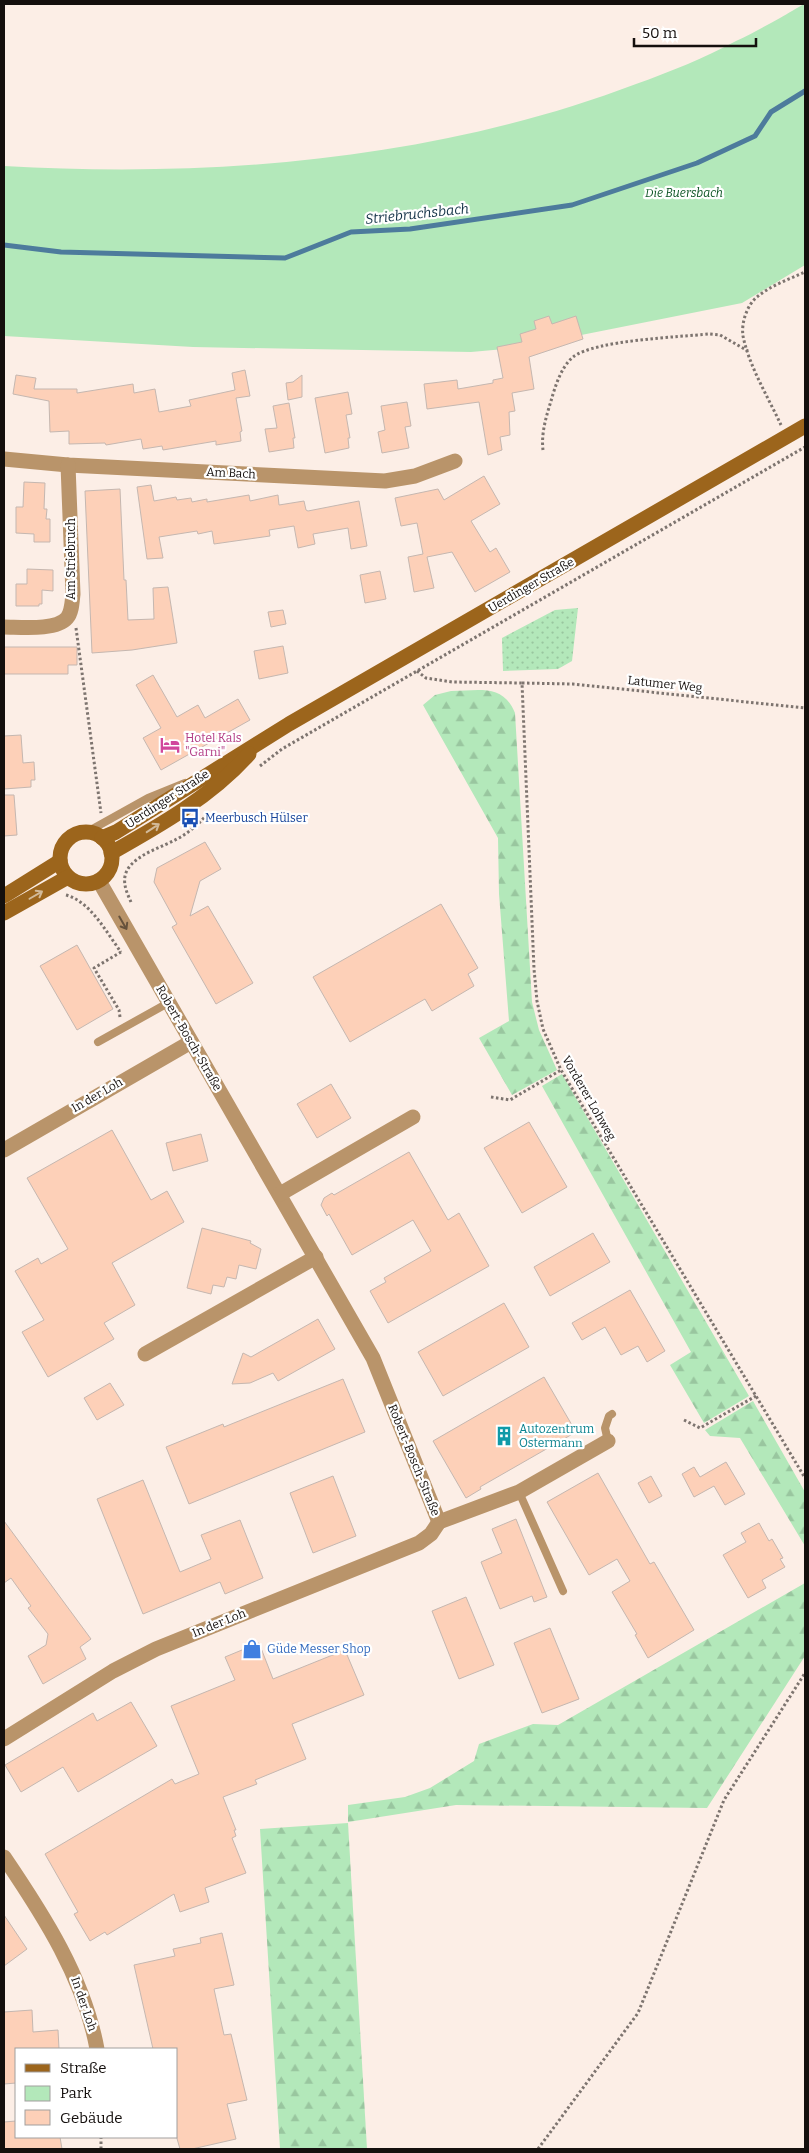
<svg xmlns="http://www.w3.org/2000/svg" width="809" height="2153" font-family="Bitter,serif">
<defs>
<pattern id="grass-dots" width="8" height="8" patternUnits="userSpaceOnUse" patternTransform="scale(1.25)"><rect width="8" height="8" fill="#b3e8ba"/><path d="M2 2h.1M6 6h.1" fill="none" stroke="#99c69f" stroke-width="1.8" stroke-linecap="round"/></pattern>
<pattern id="forest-firs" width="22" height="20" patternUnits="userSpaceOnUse" patternTransform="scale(1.25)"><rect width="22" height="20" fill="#b3e8ba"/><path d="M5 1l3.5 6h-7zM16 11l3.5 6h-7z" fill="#99c69f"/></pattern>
</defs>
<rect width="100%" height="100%" fill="#fceee6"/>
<path fill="url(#grass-dots)" d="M578 608 572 661 558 669 503 671 502 638 555 610Z"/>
<g fill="url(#forest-firs)">
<path d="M451 691C478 691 503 683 515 713L532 1002 539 1030 557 1070 512 1095 479 1038 509 1021 499 894 498 838 423 705 435 695Z"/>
<path d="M562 1074 749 1396 704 1423 670 1365 691 1352 542 1086Z"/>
<path d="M753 1401 805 1492V1546L740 1438 710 1436 705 1430Z"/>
<path d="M805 1583V1656L707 1808 456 1805 348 1822V1805L405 1797 430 1788 474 1761 479 1744 533 1724 558 1725Z"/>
<path d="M348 1823 367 2149H280L260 1829Z"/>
</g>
<path fill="#b3e8ba" d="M805 4V265L742 303 516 348 471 352 193 347 4 336V166C216 178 436 160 636 84 670 72 704 58 736 41 751 34 765 26 780 18 788 14 797 7 805 4Z"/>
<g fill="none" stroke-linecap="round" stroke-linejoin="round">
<path stroke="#4d7b9c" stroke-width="5" d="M4 245 61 252 285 258 351 232 410 229 572 205 697 163 755 136 771 112 805 91"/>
</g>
<g fill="#fdd0b8" stroke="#c5b7b0">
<path d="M549 316 552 324 576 316 583 339 529 357 534 389 512 393 515 411 509 412 510 435 500 437 502 450 488 455 479 402 427 409 424 384 457 380 458 389 493 383V380L503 378 497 347 522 342 520 334 536 329 534 321Z"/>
<path d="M245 370 250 396 236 398 242 431 240 432 241 441 216 445V441L163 450 162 446 143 449 141 439 106 445 105 443 69 444V431L50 432 49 401 13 394 16 375 36 378 34 389H77V393L133 384 134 393 155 389 159 412 191 406 189 400 235 390 232 373Z"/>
<path d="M302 375V397L288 400 286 383 293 382Z"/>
<path d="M348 392 352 414 346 415 350 438H348L349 448 325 453 315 398Z"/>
<path d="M407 402 411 426 405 427 409 448 382 453 378 432 385 430 381 406Z"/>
<path d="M289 403 295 438H293L294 448 269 452 265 429 277 428 273 406Z"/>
<path d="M484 476 500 504 471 521 490 552 496 548 510 572 475 592 452 552 427 557 434 588 414 592 408 557 423 554 417 523 401 526 395 498 438 489 444 500Z"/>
<path d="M24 482 45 483 44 509H47L46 519H50V542H34V534L16 533V507H23Z"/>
<path d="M151 485 154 501 176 497 177 500 191 498 192 502 207 499V502L249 495 250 501 278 495 279 505 304 501 306 510 308 511 359 501 367 546 351 549 348 528 313 534 315 544 298 548 294 526 269 530 270 536 214 544 212 531 198 534 197 531 159 537 163 558 147 559 137 487Z"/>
<path d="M120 489 124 580H126L128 620 154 619 153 588 168 587 177 643 132 650 92 653 85 491Z"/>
<path d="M27 569 53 570V591L42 590V604H39V606H16V584H27Z"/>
<path d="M380 571 386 599 365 603 360 575Z"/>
<path d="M283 610 286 624 271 627 268 612Z"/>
<path d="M283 646 288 673 259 679 254 651Z"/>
<path d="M4 647H77V665H68V674H4Z"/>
<path d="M153 675 177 717 198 705 205 718 238 699 250 720 161 770 143 738 161 728 136 685Z"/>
<path d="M21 735 23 763 34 762 35 780H31V787L4 789V736Z"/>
<path d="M4 795H14L17 835 4 836Z"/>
<path d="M205 842 221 869 200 881 190 916 208 906 253 983 216 1004 172 927 177 924 154 882 157 868Z"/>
<path d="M441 904 478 968 468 974 474 986 432 1011 425 999 350 1042 313 977Z"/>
<path d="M77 945 113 1009 77 1030 40 966Z"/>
<path d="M331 1084 351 1118 317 1138 297 1104Z"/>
<path d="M529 1122 567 1187 522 1213 484 1148Z"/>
<path d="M112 1130 151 1200 167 1191 184 1222 112 1263 135 1305 104 1323 114 1339 48 1377 22 1332 44 1320 15 1271 38 1258 41 1264 68 1249 27 1178Z"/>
<path d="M201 1134 208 1161 173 1171 166 1143Z"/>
<path d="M409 1152 448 1220 459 1213 489 1266 388 1323 370 1291 386 1282 384 1278 431 1251 413 1220 352 1255 329 1214 327 1216 321 1205 324 1198 332 1193 334 1195Z"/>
<path d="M202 1228 251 1241 250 1243 261 1249 256 1269 239 1265 236 1279 227 1277 224 1287 213 1285 211 1294 187 1288Z"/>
<path d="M593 1233 610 1262 550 1296 534 1267Z"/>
<path d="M630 1290 665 1351 647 1362 638 1346 621 1355 605 1327 582 1340 572 1323Z"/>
<path d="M504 1303 529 1347 443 1396 418 1352Z"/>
<path d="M318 1319 335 1349 278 1381 273 1373 250 1383 232 1384 243 1353 251 1357Z"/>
<path d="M544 1377 576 1432 480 1487 481 1489 466 1498 433 1441Z"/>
<path d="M343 1379 365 1432 189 1504 166 1447 223 1424 224 1427Z"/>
<path d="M110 1383 124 1405 97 1420 84 1398Z"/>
<path d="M726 1462 745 1494 725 1505 714 1486 694 1497 682 1474 694 1467 700 1477Z"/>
<path d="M598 1473 650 1564 654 1562 694 1630 648 1658 635 1635 637 1634 612 1592 630 1581 617 1559 589 1575 547 1502Z"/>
<path d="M333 1476 356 1536 313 1553 290 1493Z"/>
<path d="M651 1476 662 1496 649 1503 638 1483Z"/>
<path d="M143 1480 180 1572 211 1559 201 1535 240 1520 263 1578 225 1594 220 1582 143 1614 97 1499Z"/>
<path d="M516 1519 547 1597 534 1602 532 1596 500 1609 481 1562 502 1553 492 1529Z"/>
<path d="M4 1521 91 1639 80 1647 86 1659 43 1684 28 1656 46 1645 48 1634 28 1608 31 1606 11 1578 4 1583Z"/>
<path d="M759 1523 769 1541 772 1539 783 1558 780 1559 785 1567 762 1580 766 1588 748 1598 723 1555 746 1542 741 1533Z"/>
<path d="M466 1597 494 1665 459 1679 432 1611Z"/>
<path d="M550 1628 579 1699 542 1713 514 1643Z"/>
<path d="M259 1643 273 1679 345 1650 364 1695 292 1724 306 1759 255 1780 257 1784 223 1797 236 1830H234L236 1836 232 1838 246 1873 205 1888 209 1902 180 1912 174 1894 107 1935 105 1932 90 1941 74 1914 78 1912 45 1854 172 1779 175 1784 199 1774 171 1706 235 1680 225 1657Z"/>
<path d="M131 1702 157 1746 78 1792 63 1767 21 1792 5 1765 93 1713 97 1721Z"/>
<path d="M4 1915 27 1949 4 1966Z"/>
<path d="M222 1933 234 1985 214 1989 224 2035 231 2034 247 2100 227 2104 236 2139 192 2149H180L176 2135V2049H153L134 1965 175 1956 173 1949 201 1943 200 1938Z"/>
<path d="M32 2010 33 2032 58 2030 59 2049H16V2083L4 2084V2012Z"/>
<path d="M16 2121V2137H60L62 2149H4V2122Z"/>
</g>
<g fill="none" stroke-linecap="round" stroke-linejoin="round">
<g stroke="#7d746f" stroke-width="3" stroke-dasharray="2.5 2.5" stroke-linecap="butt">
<path d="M781 425C768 397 749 366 743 336 741 323 747 305 757 297 770 286 789 279 805 272"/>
<path d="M543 450C541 434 546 417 551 401 555 387 561 367 573 357 595 340 679 337 709 334L720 335 748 351"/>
<path d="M76 628 101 813"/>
<path d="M417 671 426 678 452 682 522 683 534 969 537 1001 543 1029 561 1070 805 1478"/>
<path d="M522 683 573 684 805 708"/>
<path d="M260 766 282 749 805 447"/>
<path d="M66 895C91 902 106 932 121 952"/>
<path d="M131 902C126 891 120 878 130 866 141 853 162 847 177 839 190 832 200 823 209 812"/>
<path d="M120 1017 119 1010 94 968 121 952"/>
<path d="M491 1097 510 1100 561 1070"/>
<path d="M684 1420 700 1428 756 1396"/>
<path d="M101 2149V2137"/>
<path d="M538 2149 638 2013 724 1800 805 1673"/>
</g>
<g stroke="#b9946a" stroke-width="8">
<path d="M87 832 148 798 185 783"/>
<path d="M98 1042 168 1003"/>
<path d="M608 1441 605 1428 609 1416 612 1414"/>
<path d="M519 1492 563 1591"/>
</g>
<g stroke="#b9946a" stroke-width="15">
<path d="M4 459 68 465 385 481 415 476 455 461"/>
<path d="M4 627C20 627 56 631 67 618 72 612 72 602 73 594L68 465"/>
<path d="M99 881 373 1358 439 1522"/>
<path d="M4 1150 191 1042"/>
<path d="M280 1194 413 1117"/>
<path d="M145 1354 316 1257"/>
<path d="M439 1522 519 1492 608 1441"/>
<path d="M4 1739 113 1671 156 1649 419 1543 431 1534 439 1522"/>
<path d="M4 1857C44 1916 84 1978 97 2049"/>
</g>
<g stroke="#9c651c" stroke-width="15">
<circle cx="86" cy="858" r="26"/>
<path d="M102 838 116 832 289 724 805 426"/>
<path d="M111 853C159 826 212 796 249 754"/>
<path d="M4 896 60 861"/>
<path d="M4 913 68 877"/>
</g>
</g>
<defs><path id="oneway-shaft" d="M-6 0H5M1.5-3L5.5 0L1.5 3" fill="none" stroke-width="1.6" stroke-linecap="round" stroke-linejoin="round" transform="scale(1.25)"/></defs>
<g stroke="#d2ba99">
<use href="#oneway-shaft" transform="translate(153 828) rotate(-33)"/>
<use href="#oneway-shaft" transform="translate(36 895) rotate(-30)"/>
</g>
<use stroke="#66523c" href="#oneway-shaft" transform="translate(123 923) rotate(60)"/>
<defs>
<symbol id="hotel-bare" viewBox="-9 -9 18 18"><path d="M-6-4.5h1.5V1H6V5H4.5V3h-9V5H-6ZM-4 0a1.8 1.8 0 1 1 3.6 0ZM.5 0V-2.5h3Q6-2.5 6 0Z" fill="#d1479c" stroke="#fff" stroke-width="2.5" paint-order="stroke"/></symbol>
<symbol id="bus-bare" viewBox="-9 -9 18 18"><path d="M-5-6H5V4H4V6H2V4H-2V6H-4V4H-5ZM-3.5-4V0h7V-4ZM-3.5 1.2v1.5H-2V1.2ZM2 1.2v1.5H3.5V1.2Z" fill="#1a4fb4" stroke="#fff" stroke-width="2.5" paint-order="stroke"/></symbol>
<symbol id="building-bare" viewBox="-9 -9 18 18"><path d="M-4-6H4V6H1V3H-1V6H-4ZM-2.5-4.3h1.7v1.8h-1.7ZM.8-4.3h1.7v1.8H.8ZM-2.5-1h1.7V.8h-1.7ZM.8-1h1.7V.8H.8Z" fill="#0f9aa8" stroke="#fff" stroke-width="2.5" paint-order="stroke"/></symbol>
<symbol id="shop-bare" viewBox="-9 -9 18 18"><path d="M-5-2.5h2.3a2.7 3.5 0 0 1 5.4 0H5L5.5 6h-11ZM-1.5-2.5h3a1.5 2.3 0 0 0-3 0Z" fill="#3f7fe0" stroke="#fff" stroke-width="2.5" paint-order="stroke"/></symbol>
</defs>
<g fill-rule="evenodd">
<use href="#hotel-bare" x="156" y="731" width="28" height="28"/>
<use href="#bus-bare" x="176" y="804" width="28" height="28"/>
<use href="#building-bare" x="490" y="1422" width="28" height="28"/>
<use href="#shop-bare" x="238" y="1635" width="28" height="28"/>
</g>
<g text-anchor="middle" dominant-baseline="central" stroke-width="4.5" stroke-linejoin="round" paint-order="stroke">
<g font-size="12" font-style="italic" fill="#0a5322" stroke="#fff">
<text x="684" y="193">Die Buersbach</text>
</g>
<g font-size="12" fill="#140f0d" stroke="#fff">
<text transform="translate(231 473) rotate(3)">Am Bach</text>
<text transform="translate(71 559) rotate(-90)">Am Striebruch</text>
<text transform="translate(531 585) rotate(-30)">Uerdinger Straße</text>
<text transform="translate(665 684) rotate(6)">Latumer Weg</text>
<text transform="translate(167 799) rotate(-33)">Uerdinger Straße</text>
<text transform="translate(189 1038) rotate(60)">Robert-Bosch-Straße</text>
<text transform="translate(97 1095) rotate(-30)">In der Loh</text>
<text transform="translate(589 1098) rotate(60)">Vorderer Lohweg</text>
<text transform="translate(414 1460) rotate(68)">Robert-Bosch-Straße</text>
<text transform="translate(219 1623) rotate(-22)">In der Loh</text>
<text transform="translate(84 2004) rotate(71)">In der Loh</text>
</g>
<g font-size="12" fill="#b23c85" stroke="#fff" text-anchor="start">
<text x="185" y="738">Hotel Kals<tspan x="185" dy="14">"Garni"</tspan></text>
</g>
<g font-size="12" fill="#164399" stroke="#fff" text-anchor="start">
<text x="205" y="818">Meerbusch Hülser</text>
</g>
<g font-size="12" fill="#0d838f" stroke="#fff" text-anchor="start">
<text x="519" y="1429">Autozentrum<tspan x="519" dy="14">Ostermann</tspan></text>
</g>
<g font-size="12" fill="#366cbe" stroke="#fff" text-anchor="start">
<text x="267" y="1649">Güde Messer Shop</text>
</g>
<g font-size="14" font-style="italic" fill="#113045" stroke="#fff">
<text transform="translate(417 214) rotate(-6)">Striebruchsbach</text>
</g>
</g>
<rect width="809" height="2153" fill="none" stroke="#140f0d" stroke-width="10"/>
<rect x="15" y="2048" width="162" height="90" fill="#ffffff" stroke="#a19f9e"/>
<rect x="25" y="2064" width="25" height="8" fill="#9c651c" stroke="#a19f9e"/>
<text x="60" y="2073" font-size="15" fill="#140f0d">Straße</text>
<rect x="25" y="2086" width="25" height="15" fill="#b3e8ba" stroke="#a19f9e"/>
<text x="60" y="2098" font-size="15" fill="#140f0d">Park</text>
<rect x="25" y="2110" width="25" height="15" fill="#fdd0b8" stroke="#a19f9e"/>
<text x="60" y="2123" font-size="15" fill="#140f0d">Gebäude</text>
<path d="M634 38v8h122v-8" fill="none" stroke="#140f0d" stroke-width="2.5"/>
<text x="642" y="38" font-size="15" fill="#140f0d" stroke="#ffffff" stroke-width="4" paint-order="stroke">50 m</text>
</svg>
